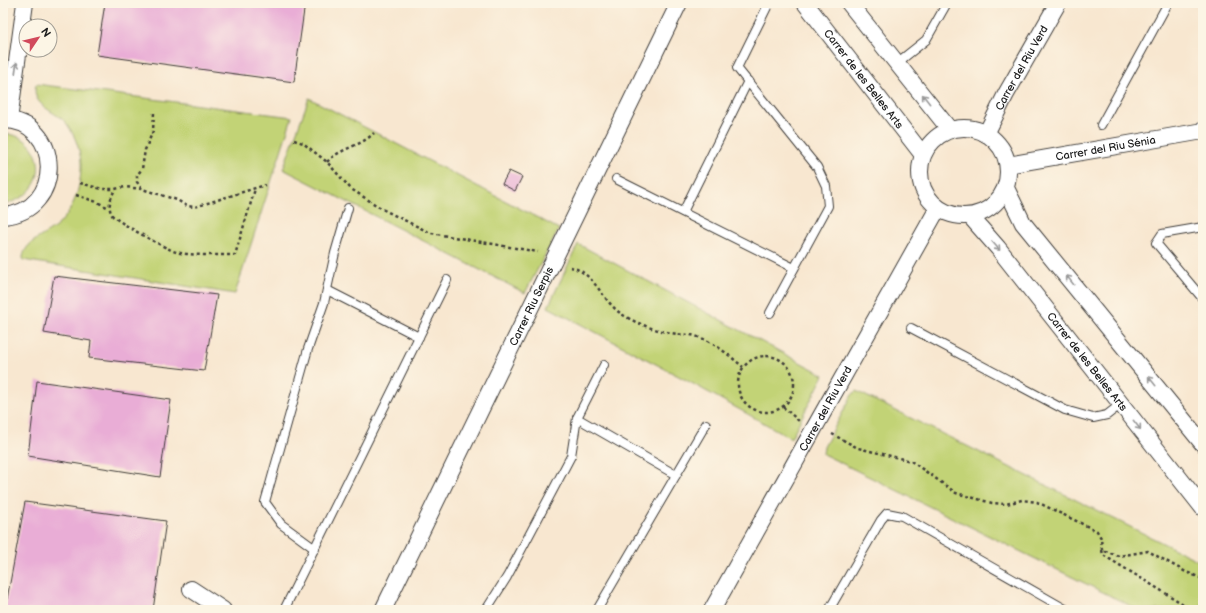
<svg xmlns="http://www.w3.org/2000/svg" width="1206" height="613" font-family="'Balsamiq Sans',sans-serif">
<rect width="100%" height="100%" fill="#fcf5e5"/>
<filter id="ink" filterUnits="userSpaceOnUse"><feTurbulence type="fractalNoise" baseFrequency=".025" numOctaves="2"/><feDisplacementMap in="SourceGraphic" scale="8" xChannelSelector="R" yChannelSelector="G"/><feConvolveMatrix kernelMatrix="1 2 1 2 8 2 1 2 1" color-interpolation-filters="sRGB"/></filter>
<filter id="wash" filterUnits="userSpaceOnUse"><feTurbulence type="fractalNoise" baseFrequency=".012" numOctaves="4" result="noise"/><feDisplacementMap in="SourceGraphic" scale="16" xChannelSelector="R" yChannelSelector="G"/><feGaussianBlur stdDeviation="0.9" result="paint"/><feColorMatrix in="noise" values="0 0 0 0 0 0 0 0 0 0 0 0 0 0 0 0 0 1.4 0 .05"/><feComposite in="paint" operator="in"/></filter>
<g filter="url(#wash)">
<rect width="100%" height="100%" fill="#f8e7d0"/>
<g fill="#c2d376" stroke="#6f7849">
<path d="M36 84 292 117 235 294 23 260C22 241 49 235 60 223 73 209 80 190 81 170 82 154 76 137 67 124 57 111 30 107 36 84Z"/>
<path d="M309 98 559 229 525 293 283 169Z"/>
<path d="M3 134C45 133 55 194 4 204Z"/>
<path d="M578 244 824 375 791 438 686 380 548 307Z"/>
<path d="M856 391 1203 563V602L1199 610H1139L823 454 824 447 852 395Z"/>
</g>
<g id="blocks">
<g fill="#e9add6">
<path d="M105 3H305L294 82 97 55Z"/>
<path d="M509 171 522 177 515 191 502 184Z"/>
<path d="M54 276 217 295 204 371 89 358 91 341 44 333Z"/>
<path d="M37 381 171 400 160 477 28 456Z"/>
<path d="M25 502 166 521 153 610H5Z"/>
</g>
</g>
</g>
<g filter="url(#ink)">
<use href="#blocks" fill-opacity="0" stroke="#3d3a37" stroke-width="1"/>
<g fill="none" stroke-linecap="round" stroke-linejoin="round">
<defs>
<g id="lane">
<path d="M769 3 737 68 817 167 826 186 828 206 770 313"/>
<path d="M897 63 926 40 947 3"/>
<path d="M1101 125 1168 3"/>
<path d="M616 179 794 268"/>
<path d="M683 212 748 81"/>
<path d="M1203 227 1162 234 1156 243 1203 299"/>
<path d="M327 290 419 337"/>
<path d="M911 328 1065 410 1093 418 1107 415 1121 404"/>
<path d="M577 418 676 475"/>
<path d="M315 549 281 524 265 502 308 349 324 303 335 253 348 208"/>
<path d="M284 610 447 280"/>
<path d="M486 610 507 577 571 456 577 418 604 365"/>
<path d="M597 610 706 424"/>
<path d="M829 610 881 520 887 513 902 516 1067 610"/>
</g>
<g id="street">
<path id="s1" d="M805 3 923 155"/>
<path d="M849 3 950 130"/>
<path d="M3 120C62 119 66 212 3 216"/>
<path d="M9 120 25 3"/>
<circle cx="964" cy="172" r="44"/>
<path id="s2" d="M986 134 1006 94 1058 3"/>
<path id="s3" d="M1008 165 1203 131"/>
<path d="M1006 188 1023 223 1203 444"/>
<path id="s4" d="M970 216 998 248 1203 508"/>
<path d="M191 589 223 610"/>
<path id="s5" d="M383 610 679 3"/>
<path id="s6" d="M712 610 938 208"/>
</g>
</defs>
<use href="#lane" stroke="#3d3a37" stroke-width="10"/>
<use href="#street" stroke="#3d3a37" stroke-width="18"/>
<g stroke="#3d3a37" stroke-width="2.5" stroke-dasharray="3 3" stroke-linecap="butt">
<path d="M154 113 153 131 145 150 142 169 137 175V182L142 189 177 200 187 206 195 207 265 185"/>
<path d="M294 140 303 143 327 162 351 189 384 210 408 222 431 233 538 252"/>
<path d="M327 162C340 148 360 147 374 133"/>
<path d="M80 183 102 189H115"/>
<path d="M142 189 125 187 115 189C111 198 107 206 112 215 114 220 168 250 176 252 189 256 220 255 235 255L255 189"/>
<path d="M76 195 97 202 109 208"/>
<path d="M570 267C595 272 602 302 623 315 639 325 658 331 677 334 683 335 689 334 695 336 713 341 729 355 743 367"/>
<circle cx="766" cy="384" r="28"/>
<path d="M783 407 799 421"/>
<path d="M832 434 858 448 911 461 956 493 992 503 1006 504 1022 500 1037 502 1097 531 1101 538 1102 550 1119 556 1148 551 1184 571 1203 579"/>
<path d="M1102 550 1103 555 1193 610"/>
</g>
<use href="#lane" stroke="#fff" stroke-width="8"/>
<use href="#street" stroke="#fff" stroke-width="16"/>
</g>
<defs><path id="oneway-shaft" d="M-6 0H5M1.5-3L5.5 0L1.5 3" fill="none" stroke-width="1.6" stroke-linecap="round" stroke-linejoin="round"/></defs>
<g stroke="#999">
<use href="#oneway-shaft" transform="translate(16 68) rotate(-82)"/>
<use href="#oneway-shaft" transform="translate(926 99) rotate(-128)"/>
<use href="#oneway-shaft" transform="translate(996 246) rotate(49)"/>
<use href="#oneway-shaft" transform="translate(1070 280) rotate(-129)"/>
<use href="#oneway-shaft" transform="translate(1152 381) rotate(-129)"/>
<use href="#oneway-shaft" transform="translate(1137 425) rotate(52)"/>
</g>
</g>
<g text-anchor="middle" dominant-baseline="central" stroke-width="3" stroke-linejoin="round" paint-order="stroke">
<g font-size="11" fill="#1c1c1c" stroke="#fcf5e5">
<text stroke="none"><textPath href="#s2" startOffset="75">Carrer del Riu Verd</textPath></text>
<text stroke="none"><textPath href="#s1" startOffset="96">Carrer de les Belles Arts</textPath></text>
<text stroke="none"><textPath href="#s3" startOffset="99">Carrer del Riu Sénia</textPath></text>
<text stroke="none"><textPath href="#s5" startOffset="338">Carrer Riu Serpis</textPath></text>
<text stroke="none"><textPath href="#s4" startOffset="187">Carrer de les Belles Arts</textPath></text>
<text stroke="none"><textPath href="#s6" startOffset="231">Carrer del Riu Verd</textPath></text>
</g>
</g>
<rect width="1206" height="613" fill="none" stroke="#fcf5e5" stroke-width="16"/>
<g transform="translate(38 38) rotate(55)"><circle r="19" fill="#fcf5e5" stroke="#a29e95"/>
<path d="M0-3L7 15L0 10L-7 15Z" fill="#d1495b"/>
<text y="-6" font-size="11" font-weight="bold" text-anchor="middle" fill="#1c1c1c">N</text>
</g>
</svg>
